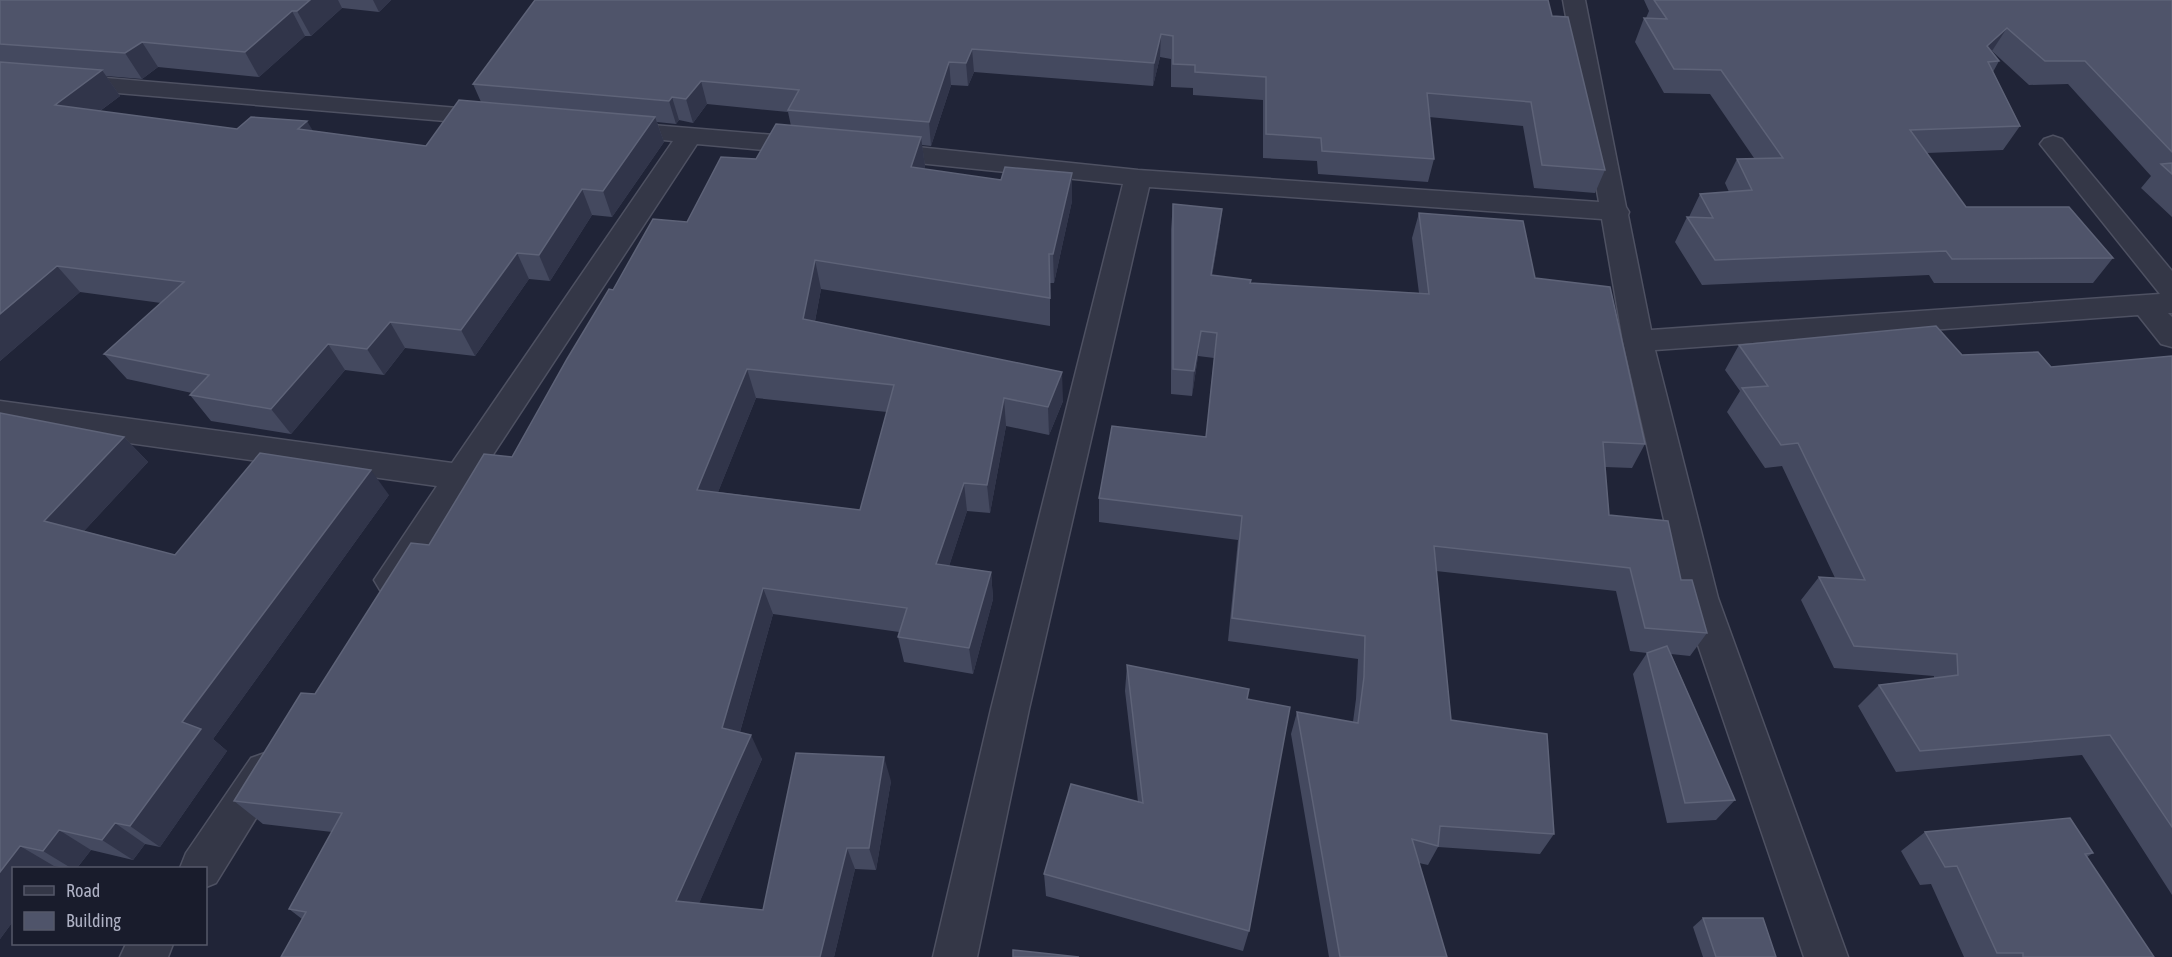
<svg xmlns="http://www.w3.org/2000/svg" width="2172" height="957" font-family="'Asap Condensed',sans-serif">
<rect width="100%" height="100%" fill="#202437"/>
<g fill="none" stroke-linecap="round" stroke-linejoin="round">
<defs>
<g id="street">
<path d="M1563 0H1585L1626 207 1629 212 1628 215 1651 330 2160 294 2040 144 2044 139 2053 136 2062 139 2172 271V313H2168L2172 317V347L2161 344 2138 315 1655 350 1718 598 1848 957H1804L1682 598 1623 341 1602 219 1149 187 1029 709 977 957H933L991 709 1123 184 879 159 870 156 866 151 870 146 879 143 1138 170 1599 202Z"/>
<path d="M0 69 493 111 502 113 505 118 502 123 493 125 0 83Z"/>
<path d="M616 122 810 138 819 141 823 146 819 151 810 154 697 144 404 590 392 595 380 590 374 580 437 486 0 425V401L452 463 673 141 607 134 604 129 607 124Z"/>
<path d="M265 753 279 758 285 771 216 883 206 887V868H180L186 853 251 758Z"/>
<path d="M126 944H173L168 957H120Z"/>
</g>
</defs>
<use href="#street" stroke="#4e5162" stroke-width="3"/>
<use href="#street" fill="#343747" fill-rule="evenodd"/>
</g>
<g fill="#44495f" fill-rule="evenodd">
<path d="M0 0H391L379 12 342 8 311 36H305L259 77 158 67 142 79 106 76 120 96 100 111 237 129 314 131 426 146 481 102 473 84 535 0 1552 16 1605 170 1595 193 1534 188 1523 126 1429 117 1434 159 1428 182 1318 174 1317 161 1263 158V100L1193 95V88L1171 87V59L1160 57 1153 86 974 72 968 86 951 85 931 146 922 145 925 166 924 169 1072 201 1054 283H1050V326L821 289 815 321 1063 401 1049 435 1006 426 990 513 967 511 949 566 991 572 993 599 973 674 904 662 898 637 899 632 773 614 740 732 762 759 699 903 763 910 891 781 876 870 855 869 834 957 302 919 289 909 332 832 263 824 234 801 429 545 512 457 613 290 756 159 791 126 788 112 707 104 693 123 679 120 676 124 657 122 664 142 612 217 592 215 550 281 529 279 475 356 405 348 384 375 345 370 291 434 211 421 190 395 192 393 127 379 104 354 161 303 80 292 0 361ZM756 398 887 412 860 510 718 492Z"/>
<path d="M1644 0H2172V217L2141 188 2151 176 2068 84 2029 85 1992 51 1991 52 1999 61 1993 72 2020 126 2003 150 1927 153 1966 207 2113 258 2093 283H1934L1929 275 1702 285 1675 242 1687 217H1689L1700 194 1729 192 1725 183 1737 159 1754 158 1710 94 1664 93 1635 42 1644 18H1646L1649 11Z"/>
<path d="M1173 204 1222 209 1219 234 1212 276 1250 283 1419 293 1412 238 1419 213 1535 278 1645 444 1632 468 1605 467 1609 515 1681 580 1707 633 1690 656 1671 654 1735 800 1716 820 1667 823 1633 674 1647 653 1630 651 1616 591 1436 571 1451 720 1554 834 1540 854 1438 847 1428 865 1419 863 1447 957H1329L1291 734 1297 712 1353 722 1356 699 1358 659 1228 641 1238 540 1099 522V498L1206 437 1214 358 1198 356 1192 396 1171 394V229Z"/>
<path d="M1739 345 1962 355 2051 367 2172 356V895L2082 755 1896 772 1858 706 1879 685 1934 678V676L1834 668 1801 600 1819 577 1835 578 1782 466 1765 468 1727 412 1740 391 1725 370Z"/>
<path d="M0 413 124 437 148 462 84 531 175 555 389 495 213 739 227 751 160 847 145 844 133 860 91 850 77 868H65L54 866 14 868V920L0 939Z"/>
<path d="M1127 665 1247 699 1249 931 1243 951 1046 896 1044 874 1138 802 1125 691Z"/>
<path d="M1925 832 2093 853 2087 857 2154 957H1964L1931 884 1920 885 1901 851Z"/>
<path d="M1703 918 1776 957H1703L1693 927Z"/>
</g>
<g fill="#31354a">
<path d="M310 0H338L342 8 311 36 297 11Z"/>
<path d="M373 0H391L379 12Z"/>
<path d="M292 11 305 36 259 77 245 52Z"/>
<path d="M2007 28 1992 51 1972 70 1987 46Z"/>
<path d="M1161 34 1160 57 1153 86 1154 63Z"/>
<path d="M142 42 158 67 142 79 125 53Z"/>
<path d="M972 49 974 72 968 86 966 63Z"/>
<path d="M949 62 951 85 931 146 929 122Z"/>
<path d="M102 70 120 96 74 130 55 105Z"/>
<path d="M701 81 707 104 693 123 686 99Z"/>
<path d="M672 97 679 120 676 124 669 101Z"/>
<path d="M655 117 664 142 612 217 603 191Z"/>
<path d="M307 121 322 146 298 129Z"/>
<path d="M921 137 925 166 915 195 911 167Z"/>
<path d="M1072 173V201L1054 283 1053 254Z"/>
<path d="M582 189 592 215 550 281 539 255Z"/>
<path d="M1222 209 1219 234 1208 300 1211 275Z"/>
<path d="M517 253 529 279 475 356 461 330Z"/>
<path d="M815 260 821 289 810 347 803 319Z"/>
<path d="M57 266 80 292 0 361V314Z"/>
<path d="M390 322 405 348 384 375 367 349Z"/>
<path d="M1201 331 1198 356 1192 396 1194 371Z"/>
<path d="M328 344 345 370 291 434 271 409Z"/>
<path d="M747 369 756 398 708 517 697 490Z"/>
<path d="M1062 372 1063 401 1049 435 1048 407Z"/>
<path d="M1004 398 1006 426 990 513 987 485Z"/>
<path d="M124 437 148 462 71 545 44 521Z"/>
<path d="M371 470 389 495 213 739 227 751 160 847 130 826 182 722Z"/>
<path d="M964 483 967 511 941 591 936 564Z"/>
<path d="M991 572 993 599 973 674 969 648Z"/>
<path d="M763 588 773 614 734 753 722 728Z"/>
<path d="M751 735 762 759 691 922 676 901Z"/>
<path d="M884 757 891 781 876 870 869 848Z"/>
<path d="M115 823 145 844 133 860 102 840Z"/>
<path d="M59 830 91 850 77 868H71L43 851Z"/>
<path d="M20 846 54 866 52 868H14V920L0 939V872Z"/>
<path d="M847 848 855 869 834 957H820Z"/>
</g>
<g fill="#4f546a" stroke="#5e6378" stroke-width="1.5" fill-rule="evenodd">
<path d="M0 0H310L297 11H292L245 52 142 42 125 53 0 44Z"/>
<path d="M535 0H1548L1552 16 1568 17 1605 170 1542 165 1531 102 1427 93 1434 159 1322 151 1321 138 1266 134V77L1195 72V65L1173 64V36L1161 34 1154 63 972 49 966 63 949 62 929 122 788 110 799 90 701 81 686 99 672 97 669 101 473 84Z"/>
<path d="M1654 0H2172V152L2085 61H2045L2007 28 1987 46 1999 61 1988 62 2020 126 1910 130 1966 207H2069L2113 258 1952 259 1946 251 1715 260 1687 217 1713 218 1700 194 1752 190 1737 159 1783 158 1721 70 1674 69 1644 18 1667 19Z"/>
<path d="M0 62 102 70 55 105 237 129 251 117 307 121 298 129 426 146 459 100 655 117 603 191 582 189 539 255 517 253 461 330 390 322 367 349 328 344 271 409 190 395 209 375 104 354 184 282 57 266 0 314Z"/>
<path d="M776 124 921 137 911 167 1001 180 1005 167 1072 173 1053 254H1049L1050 298 815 260 803 319 1062 372 1048 407 1004 398 987 485 964 483 936 564 991 572 969 648 898 637 907 608 763 588 722 728 751 735 676 901 763 910 796 753 884 757 869 848H847L820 957H281L306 912 289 909 342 813 234 801 301 693 315 694 411 543 429 545 484 454 512 457 567 359 609 289 613 290 653 219 687 222 721 157 756 159ZM747 369 894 385 860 510 697 490Z"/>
<path d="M2172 163V174L2161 164Z"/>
<path d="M1173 204 1222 209 1211 275 1251 280 1250 283 1429 294 1419 213 1523 221 1535 278 1610 287 1645 444 1603 442 1609 515 1668 521 1681 580H1692L1707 633 1645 628 1630 568 1434 546 1451 720 1547 734 1554 834 1440 826 1438 846 1412 839 1447 957H1340L1297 712 1358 723 1364 677 1365 636 1232 618 1242 516 1099 498 1112 426 1206 437 1217 333 1201 331 1194 371 1173 369Z"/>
<path d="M1936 326 1962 355 2038 352 2051 367 2172 356V827L2110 735 1920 751 1879 685 1958 675 1957 654 1854 646 1819 577 1865 580 1798 443 1781 445 1742 388 1768 386 1739 345Z"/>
<path d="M0 413 124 437 44 521 175 555 260 453 371 470 182 722 201 729 130 826 115 823 102 840 59 830 43 851 20 846 0 872Z"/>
<path d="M1667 646 1735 800 1685 803 1647 653Z"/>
<path d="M1127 665 1249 689 1247 699 1290 707 1249 931 1044 874 1071 784 1143 803Z"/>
<path d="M2070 818 2093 853 2085 854 2154 957H2023V953H1997L1957 866 1945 867 1925 832Z"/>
<path d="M1703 918H1763L1776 957H1716Z"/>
<path d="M1013 950 1079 957H1013Z"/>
</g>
<rect x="12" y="867" width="195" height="78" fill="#191c2c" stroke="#555869" stroke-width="1.5"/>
<rect x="24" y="886" width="30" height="9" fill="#343747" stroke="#555869" stroke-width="1.5"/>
<text x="66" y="897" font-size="18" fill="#aeb1c4">Road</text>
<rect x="24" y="912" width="30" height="18" fill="#4f546a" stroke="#555869" stroke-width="1.5"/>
<text x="66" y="927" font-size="18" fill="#aeb1c4">Building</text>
</svg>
